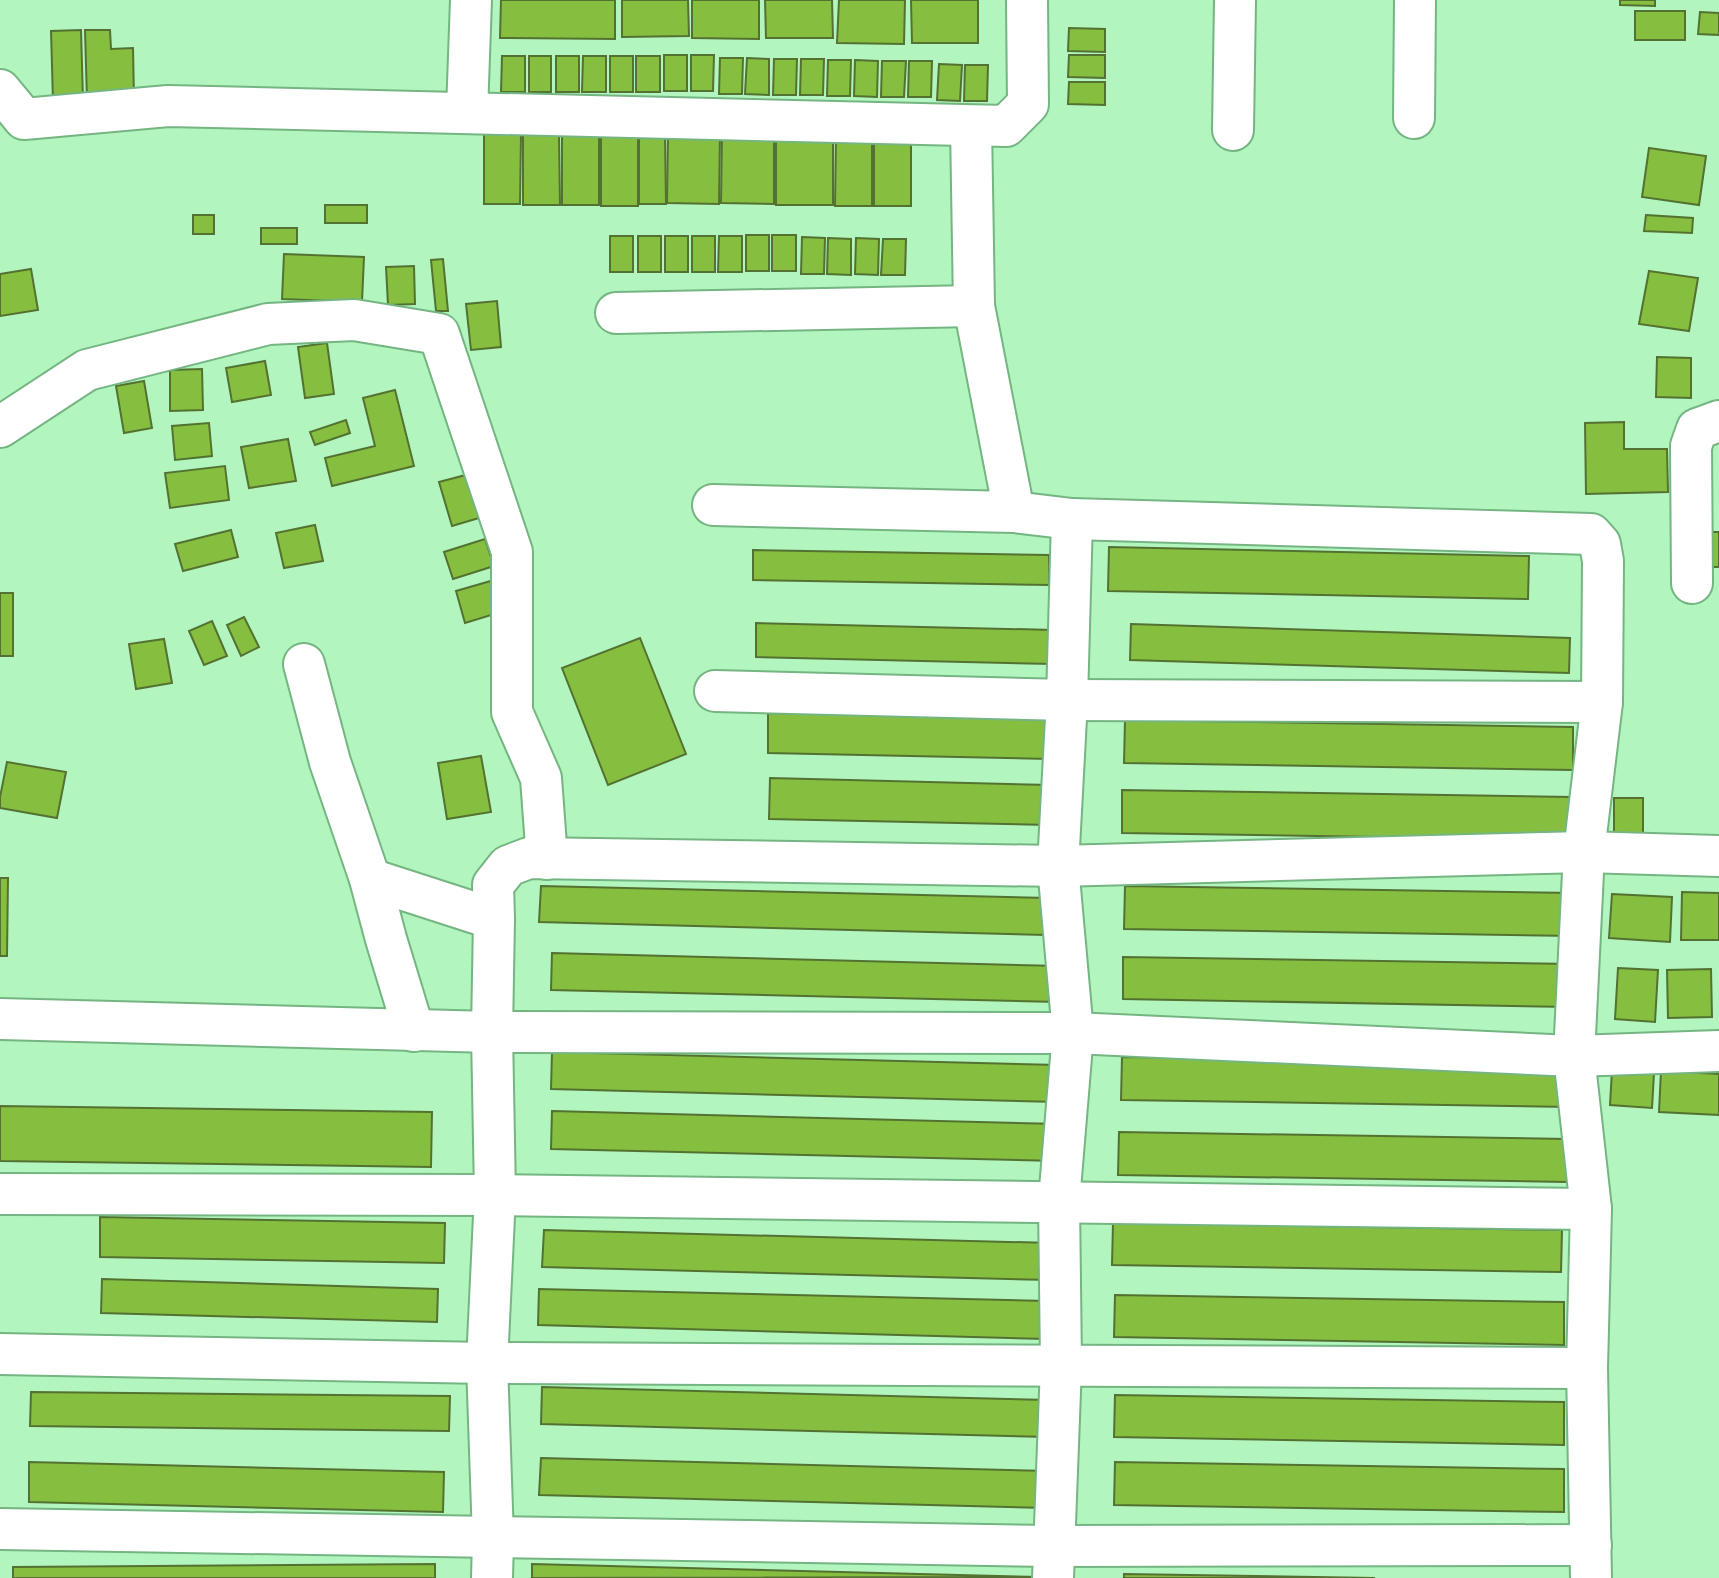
<svg xmlns="http://www.w3.org/2000/svg" width="1719" height="1578" font-family="'Open Sans',sans-serif">
<rect width="100%" height="100%" fill="#b2f5bf"/>
<g fill="#86bf3f" stroke="#537231" stroke-width="2">
<path d="M501 0H615V39L500 38Z"/>
<path d="M622 0H688L689 36 622 37Z"/>
<path d="M692 0H759V39L692 38Z"/>
<path d="M765 0H832L833 38H766Z"/>
<path d="M839 0H905L904 44 837 43Z"/>
<path d="M911 0H978V43H912Z"/>
<path d="M1620 0H1655V6L1620 5Z"/>
<rect x="1635" y="11" width="50" height="29"/>
<path d="M1700 12 1719 13V35L1698 34Z"/>
<path d="M1069 28 1105 29V52L1068 51Z"/>
<path d="M81 30 83 100 53 101 51 31Z"/>
<path d="M85 30H110L111 49 133 48 134 99 87 100Z"/>
<rect x="664" y="55" width="23" height="36"/>
<path d="M691 55H714L713 91H691Z"/>
<path d="M1069 55H1105V78L1068 77Z"/>
<path d="M502 56H525V92H501Z"/>
<rect x="529" y="56" width="22" height="36"/>
<rect x="556" y="56" width="23" height="36"/>
<path d="M583 56H606V92H582Z"/>
<rect x="610" y="56" width="23" height="36"/>
<rect x="636" y="56" width="24" height="36"/>
<path d="M720 58H743L742 94H719Z"/>
<path d="M747 58 769 59V95L745 94Z"/>
<path d="M774 59H797L796 95H773Z"/>
<path d="M801 59H824L823 95H800Z"/>
<path d="M828 60H851L850 96H827Z"/>
<path d="M855 60 878 61 877 97 854 96Z"/>
<path d="M882 61H906L904 97H881Z"/>
<path d="M909 61H932L931 97H908Z"/>
<path d="M939 64 962 65 960 101 937 100Z"/>
<path d="M965 65H988L987 101H964Z"/>
<path d="M1069 82H1105V105L1068 104Z"/>
<rect x="776" y="132" width="57" height="73"/>
<path d="M668 133H720L719 204 667 203Z"/>
<path d="M722 133H774V204L721 203Z"/>
<path d="M484 134H521L520 204H484Z"/>
<path d="M523 134H559L560 205H523Z"/>
<path d="M665 134 666 204H639V135Z"/>
<rect x="562" y="135" width="37" height="70"/>
<rect x="601" y="135" width="37" height="71"/>
<path d="M836 135H872V206H835Z"/>
<rect x="874" y="135" width="37" height="71"/>
<path d="M1649 148 1706 156 1699 205 1642 197Z"/>
<rect x="325" y="205" width="42" height="18"/>
<rect x="193" y="215" width="21" height="19"/>
<path d="M1646 215 1693 218 1692 233 1644 231Z"/>
<rect x="261" y="228" width="36" height="16"/>
<rect x="746" y="235" width="23" height="36"/>
<rect x="772" y="235" width="24" height="36"/>
<rect x="610" y="236" width="23" height="36"/>
<rect x="638" y="236" width="23" height="36"/>
<rect x="665" y="236" width="23" height="36"/>
<rect x="692" y="236" width="23" height="36"/>
<path d="M719 236H742V272H718Z"/>
<path d="M802 237 825 238 824 274H801Z"/>
<path d="M828 238 851 239V275L827 274Z"/>
<path d="M856 238 879 239 878 275 855 274Z"/>
<path d="M883 239H906L905 275H881Z"/>
<path d="M284 254 364 257 362 302 282 299Z"/>
<path d="M443 259 448 311H436L431 260Z"/>
<path d="M414 266 415 304 388 305 386 267Z"/>
<path d="M31 269 38 310 0 316V274Z"/>
<path d="M1649 271 1698 278 1689 331 1639 324Z"/>
<path d="M497 301 501 347 471 350 466 304Z"/>
<path d="M327 343 334 394 305 398 298 347Z"/>
<path d="M1657 357 1691 358V398L1656 397Z"/>
<path d="M265 361 271 395 232 402 226 368Z"/>
<path d="M202 369 203 410 170 411V370Z"/>
<path d="M144 381 152 428 124 433 116 386Z"/>
<path d="M395 390 414 466 332 486 325 458 375 446 363 398Z"/>
<path d="M346 420 350 433 315 445 310 432Z"/>
<path d="M1624 422V449H1667L1668 492 1586 494 1585 423Z"/>
<path d="M209 423 212 456 175 460 172 426Z"/>
<path d="M288 439 296 481 249 488 241 447Z"/>
<path d="M225 466 229 500 170 508 165 473Z"/>
<path d="M477 472 489 515 452 526 439 482Z"/>
<path d="M315 525 323 561 284 568 276 533Z"/>
<path d="M231 530 238 557 183 571 175 544Z"/>
<path d="M1709 532H1719V567H1711Z"/>
<path d="M485 539 494 566 453 579 444 552Z"/>
<path d="M1109 547 1529 556 1528 599 1108 591Z"/>
<path d="M753 550 1049 555V585L753 580Z"/>
<path d="M501 578 511 609 465 623 456 591Z"/>
<rect x="0" y="593" width="13" height="63"/>
<path d="M244 617 259 647 241 656 227 625Z"/>
<path d="M212 621 227 656 204 665 189 631Z"/>
<path d="M756 623 1054 630 1053 664 756 657Z"/>
<path d="M1131 624 1570 638 1569 673 1130 660Z"/>
<path d="M640 638 686 754 608 785 562 668Z"/>
<path d="M164 639 172 683 136 689 129 644Z"/>
<path d="M768 713 1049 719 1048 759 768 753Z"/>
<path d="M1125 720 1573 727V770L1124 763Z"/>
<path d="M481 756 491 812 447 819 438 763Z"/>
<path d="M7 762 66 772 57 818 0 808V797Z"/>
<path d="M770 778 1051 785 1049 825 769 819Z"/>
<path d="M1122 790 1571 797V840L1122 833Z"/>
<rect x="1614" y="798" width="29" height="36"/>
<path d="M0 878H8L7 956H0Z"/>
<path d="M541 886 1048 898 1046 935 539 922Z"/>
<path d="M1125 886 1574 893 1573 936 1124 929Z"/>
<path d="M1682 892 1719 893V940H1681Z"/>
<path d="M1612 894 1672 897 1670 942 1609 938Z"/>
<path d="M552 953 1059 966 1058 1002 551 990Z"/>
<path d="M1123 957 1572 964 1571 1007 1123 999Z"/>
<path d="M1618 968 1658 970 1655 1022 1615 1019Z"/>
<path d="M1711 969 1712 1017 1668 1018 1667 970Z"/>
<path d="M552 1052 1059 1065 1058 1102 551 1089Z"/>
<path d="M1122 1057 1571 1064 1570 1107 1121 1100Z"/>
<path d="M1612 1070 1654 1073 1652 1108 1610 1105Z"/>
<path d="M1661 1071 1719 1074V1115L1659 1112Z"/>
<path d="M0 1106 432 1112 431 1167 0 1161Z"/>
<path d="M552 1111 1059 1124 1058 1161 551 1149Z"/>
<path d="M1119 1132 1567 1139V1182L1118 1175Z"/>
<path d="M100 1217 445 1223 444 1263 100 1257Z"/>
<path d="M1113 1223 1562 1230 1561 1272 1112 1265Z"/>
<path d="M544 1230 1051 1243 1050 1280 542 1267Z"/>
<path d="M102 1279 438 1289 437 1322 101 1313Z"/>
<path d="M539 1289 1046 1301 1045 1339 538 1325Z"/>
<path d="M1115 1295 1564 1302V1345L1114 1337Z"/>
<path d="M542 1387 1049 1400 1048 1437 541 1424Z"/>
<path d="M31 1392 450 1396 449 1431 30 1426Z"/>
<path d="M1115 1395 1564 1402V1445L1114 1437Z"/>
<path d="M541 1458 1048 1471 1046 1508 539 1495Z"/>
<path d="M29 1462 444 1472 443 1512 29 1502Z"/>
<path d="M1115 1462 1564 1469V1512L1114 1505Z"/>
<path d="M435 1564V1578H13V1567Z"/>
<path d="M532 1564 1040 1577 532 1578Z"/>
<path d="M1124 1574 1375 1578H1124Z"/>
</g>
<g fill="none" stroke-linecap="round" stroke-linejoin="round">
<defs>
<g id="minor">
<path d="M0 90 24 119 168 106 1006 126 1028 104 1027 0"/>
<path d="M467 112 471 0"/>
<path d="M1414 118 1415 0"/>
<path d="M971 126 974 306 1014 512"/>
<path d="M1233 130 1235 0"/>
<path d="M616 313 974 306"/>
<path d="M0 427 87 370 268 324 354 320 439 334 512 552V712L541 778 547 859"/>
<path d="M713 505 1014 512 1072 519 1591 534 1600 544 1603 561 1602 702 1584 852 1574 1056 1591 1209 1587 1368 1591 1578"/>
<path d="M1692 583 1691 446 1697 429 1719 421"/>
<path d="M304 664 330 762 370 879 386 939 414 1031"/>
<path d="M715 691 1067 700 1602 702"/>
<path d="M370 879 494 919"/>
<path d="M0 1019 492 1032 1073 1033 1574 1056 1719 1051"/>
<path d="M0 1194 495 1195 1591 1209"/>
<path d="M0 1354 487 1363 1587 1368"/>
<path d="M0 1529 1054 1546 1591 1545"/>
<path d="M492 1578 493 1538 487 1363 495 1195 492 1032 494 919 493 885 508 866 529 858 1058 866 1584 852 1719 856"/>
<path d="M1053 1578 1061 1365 1059 1201 1073 1033 1058 866 1067 700 1072 519"/>
</g>
</defs>
<use href="#minor" stroke="#74b582" stroke-width="44"/>
<use href="#minor" stroke="#fff" stroke-width="40"/>
</g>
</svg>
